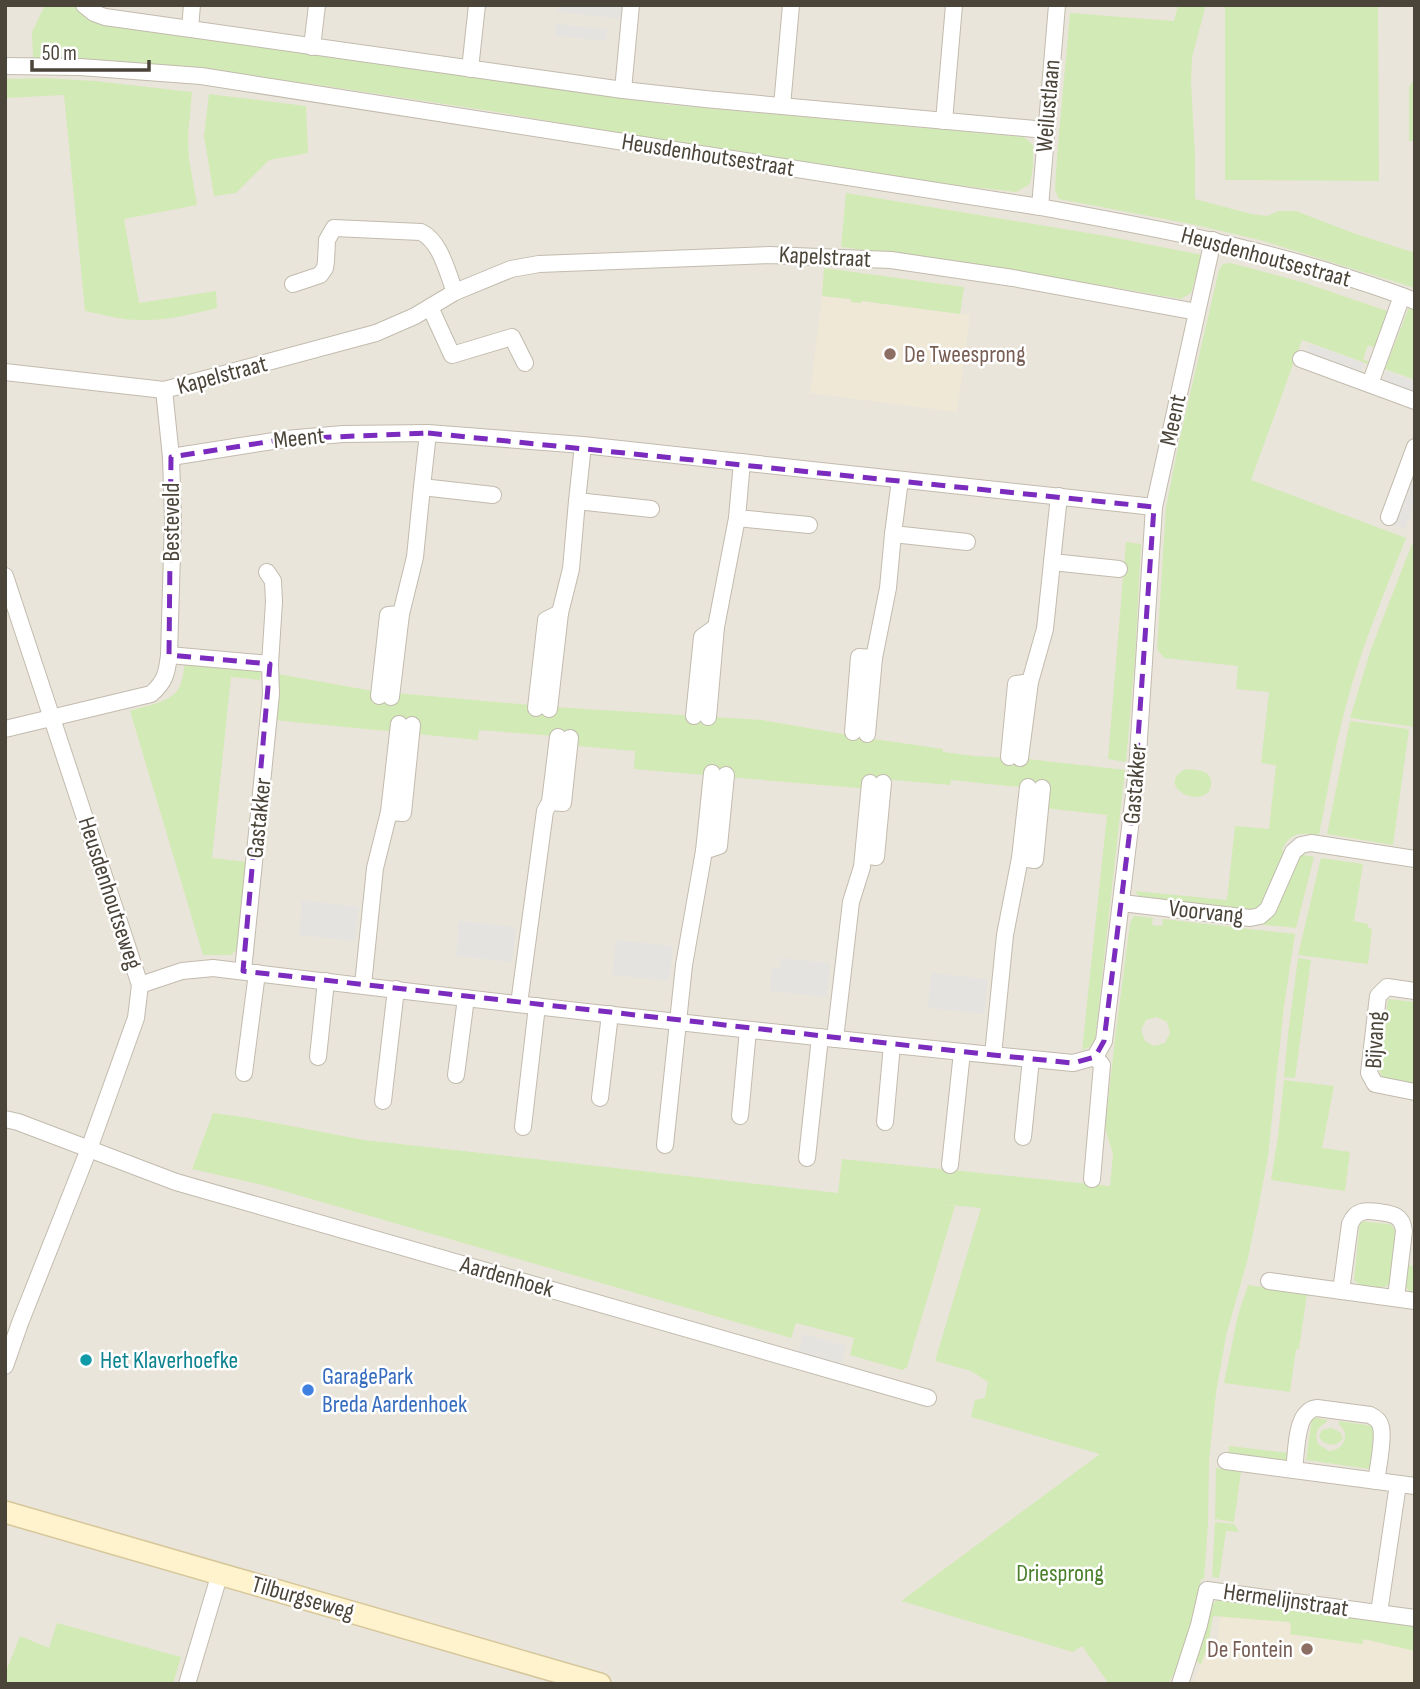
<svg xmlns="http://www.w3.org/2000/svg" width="1420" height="1689" font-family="'Sofia Sans Condensed',sans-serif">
<rect width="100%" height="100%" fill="#f6f3ec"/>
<rect fill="#eae5da" x="5" y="5" width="1410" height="1679"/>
<g fill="#efe8d6">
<path d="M822 296 851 300V302L861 303 862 301 970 315 957 412 810 393Z"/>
<path d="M1220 1616 1289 1622 1291 1625 1290 1633 1362 1644 1363 1639 1415 1651V1684H1193L1208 1646 1217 1647Z"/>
</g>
<g fill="#d2eab5" fill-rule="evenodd">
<path d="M45 5H73C83 19 96 21 111 24L671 105 1024 137 1033 145V167L1030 184 1016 192 913 180 815 166 491 111 326 86 177 66 100 60 33 58 32 32Z"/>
<path d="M1178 5H1206L1192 57 1191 83 1195 155V199L1251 214 1267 216 1279 211H1296L1353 233 1415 253V288L1260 240 1191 224 1059 199 1055 190 1057 157 1070 13 1174 21Z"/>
<path d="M1225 5H1378L1379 181 1225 180Z"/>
<path d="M46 78 95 81 192 92 188 135 189 159 197 205 124 219 139 303 216 291 217 308C192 314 166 321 140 320 122 320 103 315 85 311L64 95 5 98V79Z"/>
<path d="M1415 78V141H1409V87Z"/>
<path d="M209 94 306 106 308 153 269 160 236 193 214 196 204 136Z"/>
<path d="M846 193 1106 236 1202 255 1191 293 1181 299C1068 279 955 261 841 247Z"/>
<path d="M1231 263 1305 283 1390 312 1377 348 1368 345 1363 359 1371 363V365L1302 340 1251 480 1406 538C1387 586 1367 634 1352 684 1337 733 1329 785 1319 835 1300 833 1291 831 1282 850L1287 852 1264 904 1252 912 1140 898 1135 891 1227 900 1235 826 1269 829 1276 765 1261 763 1269 692 1236 689 1238 666 1164 658 1157 649 1166 507 1180 437 1219 270 1223 264Z"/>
<path d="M824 268 964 287 960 314 862 301 861 303 851 302V299L822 296Z"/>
<path d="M1409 307 1415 309V380L1385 369Z"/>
<path d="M1126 542 1141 544 1135 658 1126 762 1108 759Z"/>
<path d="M1412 544 1415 545V727L1350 718 1371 649Z"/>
<path d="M185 663 261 671 260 680 231 677 212 858 247 862 238 948 231 955H203L130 711C144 706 168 703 177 691 183 683 183 672 185 663Z"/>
<path d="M278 674 373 691 553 707 762 720 860 737 943 749V752L975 756 1028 759 1125 770 1095 1041 1090 1047 1082 1050 1107 815 1036 807 1037 789 951 780 950 785 882 779 881 790 634 769 635 751 566 745V737L479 730 478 740 274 720Z"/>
<path d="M1350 721 1409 729 1393 845 1327 834Z"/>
<path d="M1186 769C1197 770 1213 770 1211 785 1211 789 1209 792 1206 794 1189 805 1158 782 1186 769Z"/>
<path d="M1300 854 1314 857 1296 928 1253 924Z"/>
<path d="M1321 858 1363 864 1354 921 1368 924V928L1372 929 1368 964 1298 955Z"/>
<path d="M1134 916 1153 918 1152 925 1162 926 1163 919 1295 934 1284 1006 1268 1156 1259 1204 1248 1258 1226 1336 1216 1393 1209 1461 1208 1524 1204 1579H1201C1197 1605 1184 1665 1167 1684H1149L1145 1682 1144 1684H1109L1082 1646 1073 1652 901 1601 1100 1454 971 1417 975 1400 985 1398 988 1382 971 1371 935 1361 981 1208 929 1203 955 1206 907 1367 902 1370 850 1355 854 1338 796 1323 791 1338 263 1185 192 1169 213 1113 249 1118 364 1140 838 1193 842 1159 1110 1186 1113 1154 1105 1128 1115 1039 1130 923ZM1157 1017 1167 1022 1170 1033 1165 1043 1154 1046 1145 1041 1141 1030 1146 1020Z"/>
<path d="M1298 958 1311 960 1295 1078 1284 1077 1288 1034Z"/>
<path d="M1388 999 1415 1002V1086L1388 1082 1381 1076 1379 1068Z"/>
<path d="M1284 1080 1334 1086 1322 1148 1350 1152 1345 1191 1271 1180 1278 1137Z"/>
<path d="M1360 1221 1388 1224 1392 1225 1397 1234 1392 1280C1386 1292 1372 1287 1361 1286L1354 1280Z"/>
<path d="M1406 1265 1415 1266V1294C1401 1289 1405 1277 1406 1265Z"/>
<path d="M1248 1285 1307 1294 1299 1349H1296L1290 1392 1224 1383 1238 1315Z"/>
<path d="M1312 1417 1327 1420V1422C1316 1427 1314 1436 1319 1445L1329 1451C1340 1450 1346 1444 1345 1432L1339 1424V1421L1374 1426 1370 1469 1306 1460Z"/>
<path d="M1331 1428 1340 1432 1343 1438C1337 1448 1323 1446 1319 1436L1322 1430Z"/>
<path d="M1229 1446 1288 1453 1286 1464 1228 1457Z"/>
<path d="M1216 1468 1241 1472 1234 1522 1215 1519Z"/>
<path d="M1215 1522 1234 1524 1239 1532 1226 1531 1219 1578 1212 1577Z"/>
<path d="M1219 1598 1415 1624V1651L1364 1639 1362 1644 1290 1634 1291 1625 1289 1622 1213 1616 1208 1645 1201 1664 1198 1663 1196 1657 1211 1606Z"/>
<path d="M57 1623 181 1657 173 1684H5V1674L20 1636 49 1648Z"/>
</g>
<g fill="#e5e3e0">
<path d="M558 5H603L628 8 626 19 558 12Z"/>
<path d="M556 24 607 29 606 41 555 36Z"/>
<path d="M1309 344 1364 363 1360 374 1305 354Z"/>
<path d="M1386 371 1415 382V394L1382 382Z"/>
<path d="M1415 467V502L1405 529 1394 525Z"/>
<path d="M302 900 359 907 355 941 299 935Z"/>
<path d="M459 921 516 927 512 962 456 956Z"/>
<path d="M616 940 673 946 669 981 612 975Z"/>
<path d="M781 958 830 963 827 997 770 991 772 968H780Z"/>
<path d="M931 973 988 979 984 1014 928 1008Z"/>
<path d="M803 1334 846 1346 841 1364 798 1352Z"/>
</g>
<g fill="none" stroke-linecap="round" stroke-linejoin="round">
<defs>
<g id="street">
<path d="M84 5 94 13 105 17 623 90 705 99 1046 130"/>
<path d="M190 28 192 5"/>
<path d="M312 47 317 5"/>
<path d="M5 66 80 67 201 76 1040 207C1144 226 1248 245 1349 278 1371 285 1393 292 1415 301"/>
<path d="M470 69 477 5"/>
<path d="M623 90 631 5"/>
<path d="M782 106 791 5"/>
<path d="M944 121 954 5"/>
<path d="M1040 207 1057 5"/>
<path d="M293 284 320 275 325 268 326 261 327 240 334 228 421 232C441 242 447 272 455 292"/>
<path d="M430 307 452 355 512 337 525 363"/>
<path d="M1301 359 1415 401"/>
<path d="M5 372 164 390 376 333 415 316 455 292 511 269 539 264 770 255 891 260 1013 278 1197 312"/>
<path d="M1370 384 1402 296"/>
<path d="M428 433 422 487 493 495"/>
<path d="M583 445 577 501 651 509"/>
<path d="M171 457 286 439 343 434 428 433 583 445 1154 507 1213 240"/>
<path d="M742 462 737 518 809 525"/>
<path d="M900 480 893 534 967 542"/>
<path d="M1059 496 1052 562 1119 569"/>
<path d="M1389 517 1415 447"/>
<path d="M5 576 140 985 136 1018 89 1149 20 1323 5 1366"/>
<path d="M169 655 270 664 274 602 273 581 267 572"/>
<path d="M379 696 388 615 401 614"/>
<path d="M391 697 401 614 415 557 422 487"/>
<path d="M536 708 546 620 560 613"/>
<path d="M549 709 560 613 571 569 577 501"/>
<path d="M694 716 702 637 716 627"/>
<path d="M708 717 716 627 737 518"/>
<path d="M5 729 151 694C165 682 167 673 169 655L173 520 171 457 164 390"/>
<path d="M853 732 859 657 874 658"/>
<path d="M867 734 874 658 888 588 893 534"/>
<path d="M1009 757 1016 684 1030 682"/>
<path d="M1020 758 1030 682 1045 629 1052 562"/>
<path d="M550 802 563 803 570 738"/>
<path d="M389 812 403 813 412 725"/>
<path d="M704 851 719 846 726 775"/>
<path d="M864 855 876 857 883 783"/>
<path d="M1020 858 1035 860 1042 788"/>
<path d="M1122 903 1250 918 1260 916 1268 909 1293 852 1301 845 1311 843 1415 859"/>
<path d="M243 971 271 694 270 664"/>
<path d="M140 985 182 971 213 968C499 1003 786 1035 1073 1063L1095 1057 1104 1041 1137 770 1154 507"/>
<path d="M363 985 375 868 389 812 399 724"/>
<path d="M1415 991 1387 987 1378 996 1369 1073 1375 1084 1415 1092"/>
<path d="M519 1004 545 811 550 802 558 737"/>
<path d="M835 1039 851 902 862 867 870 783"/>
<path d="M993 1055 1005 935 1020 858 1028 787"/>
<path d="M318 1057 326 981"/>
<path d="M244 1073 257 973"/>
<path d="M456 1075 466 998"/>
<path d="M600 1098 610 1014"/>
<path d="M383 1101 396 989"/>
<path d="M740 1116 748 1030"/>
<path d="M5 1119 18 1122 176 1182 928 1398"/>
<path d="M885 1122 892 1045"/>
<path d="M523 1127 537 1006"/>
<path d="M1023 1137 1031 1059"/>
<path d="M665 1145 684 965 704 851 712 773"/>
<path d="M807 1158 820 1037"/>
<path d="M950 1165 962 1052"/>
<path d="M1092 1179 1102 1065 1095 1057"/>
<path d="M1269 1281 1415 1301"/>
<path d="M1341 1291 1350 1224C1356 1210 1365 1210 1379 1212 1393 1214 1402 1215 1404 1231L1396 1298"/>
<path d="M1226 1461 1415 1486"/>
<path d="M1294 1470C1296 1456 1296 1422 1307 1413 1311 1409 1312 1409 1317 1408L1370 1415C1376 1418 1379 1420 1381 1427 1384 1439 1378 1468 1376 1481"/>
<path d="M1379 1613 1398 1484"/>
<path d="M187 1684 220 1573"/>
<path d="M1180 1684 1199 1625 1207 1590 1415 1618"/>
</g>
<path id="secondary" d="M5 1512 600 1684"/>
</defs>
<use href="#street" stroke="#c2bbae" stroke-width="18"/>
<use href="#secondary" stroke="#d6c79b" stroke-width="24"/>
<use href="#street" stroke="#fff" stroke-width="16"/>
<use href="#secondary" stroke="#fff3cd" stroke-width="21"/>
</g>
<path fill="none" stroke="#7b2cbf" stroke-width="5" stroke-dasharray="14 9" stroke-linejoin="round" d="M428 433 1154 507 1134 797 1104 1041 1095 1057 1073 1063 993 1055 243 971 270 664 169 655 171 457 286 439Z"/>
<g fill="#8d6e63" stroke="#fff" stroke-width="2.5">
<circle cx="890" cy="354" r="7"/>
<circle cx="1307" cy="1649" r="7"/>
</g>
<circle fill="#0f9aa8" stroke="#fff" stroke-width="2.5" cx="86" cy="1360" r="7"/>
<circle fill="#3f7fe0" stroke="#fff" stroke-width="2.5" cx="308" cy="1390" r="7"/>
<g text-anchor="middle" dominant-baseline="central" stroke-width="5" stroke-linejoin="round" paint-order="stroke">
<g font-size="24" fill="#4b4439" stroke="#fff">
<text transform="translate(1048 106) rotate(-85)">Weilustlaan</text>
<text transform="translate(708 155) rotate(9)">Heusdenhoutsestraat</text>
<text transform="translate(825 257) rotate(3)">Kapelstraat</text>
<text transform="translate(1266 257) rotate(15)">Heusdenhoutsestraat</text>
<text transform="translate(222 375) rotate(-15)">Kapelstraat</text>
<text transform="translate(1173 420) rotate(-78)">Meent</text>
<text transform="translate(299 438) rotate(-6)">Meent</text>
<text transform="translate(171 522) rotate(-90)">Besteveld</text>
<text transform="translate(1135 784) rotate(-85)">Gastakker</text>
<text transform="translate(259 818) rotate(-84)">Gastakker</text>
<text transform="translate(110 893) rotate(72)">Heusdenhoutseweg</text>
<text transform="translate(1206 912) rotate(6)">Voorvang</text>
<text transform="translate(1375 1040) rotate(-87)">Bijvang</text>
<text transform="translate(507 1277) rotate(16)">Aardenhoek</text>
<text transform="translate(303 1598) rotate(16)">Tilburgseweg</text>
<text transform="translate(1286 1600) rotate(8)">Hermelijnstraat</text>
</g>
<g font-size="24" fill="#785e54" stroke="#fff" text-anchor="start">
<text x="904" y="354">De Tweesprong</text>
<text x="1293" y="1649" text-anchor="end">De Fontein</text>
</g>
<g font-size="24" fill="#0d838f" stroke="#fff" text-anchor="start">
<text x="100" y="1360">Het Klaverhoefke</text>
</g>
<g font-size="24" fill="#366cbe" stroke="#fff" text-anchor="start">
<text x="322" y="1376">GaragePark<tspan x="322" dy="28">Breda Aardenhoek</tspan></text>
</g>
<g font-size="24" fill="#4a7f2a" stroke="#fff">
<text x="1060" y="1573">Driesprong</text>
</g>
</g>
<rect width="1420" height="1689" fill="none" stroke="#4b4439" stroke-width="14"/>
<path d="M32 60v10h117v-10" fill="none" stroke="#4b4439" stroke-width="3.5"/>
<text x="42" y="60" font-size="21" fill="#4b4439" stroke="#ffffff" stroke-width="5" paint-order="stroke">50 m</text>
</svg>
